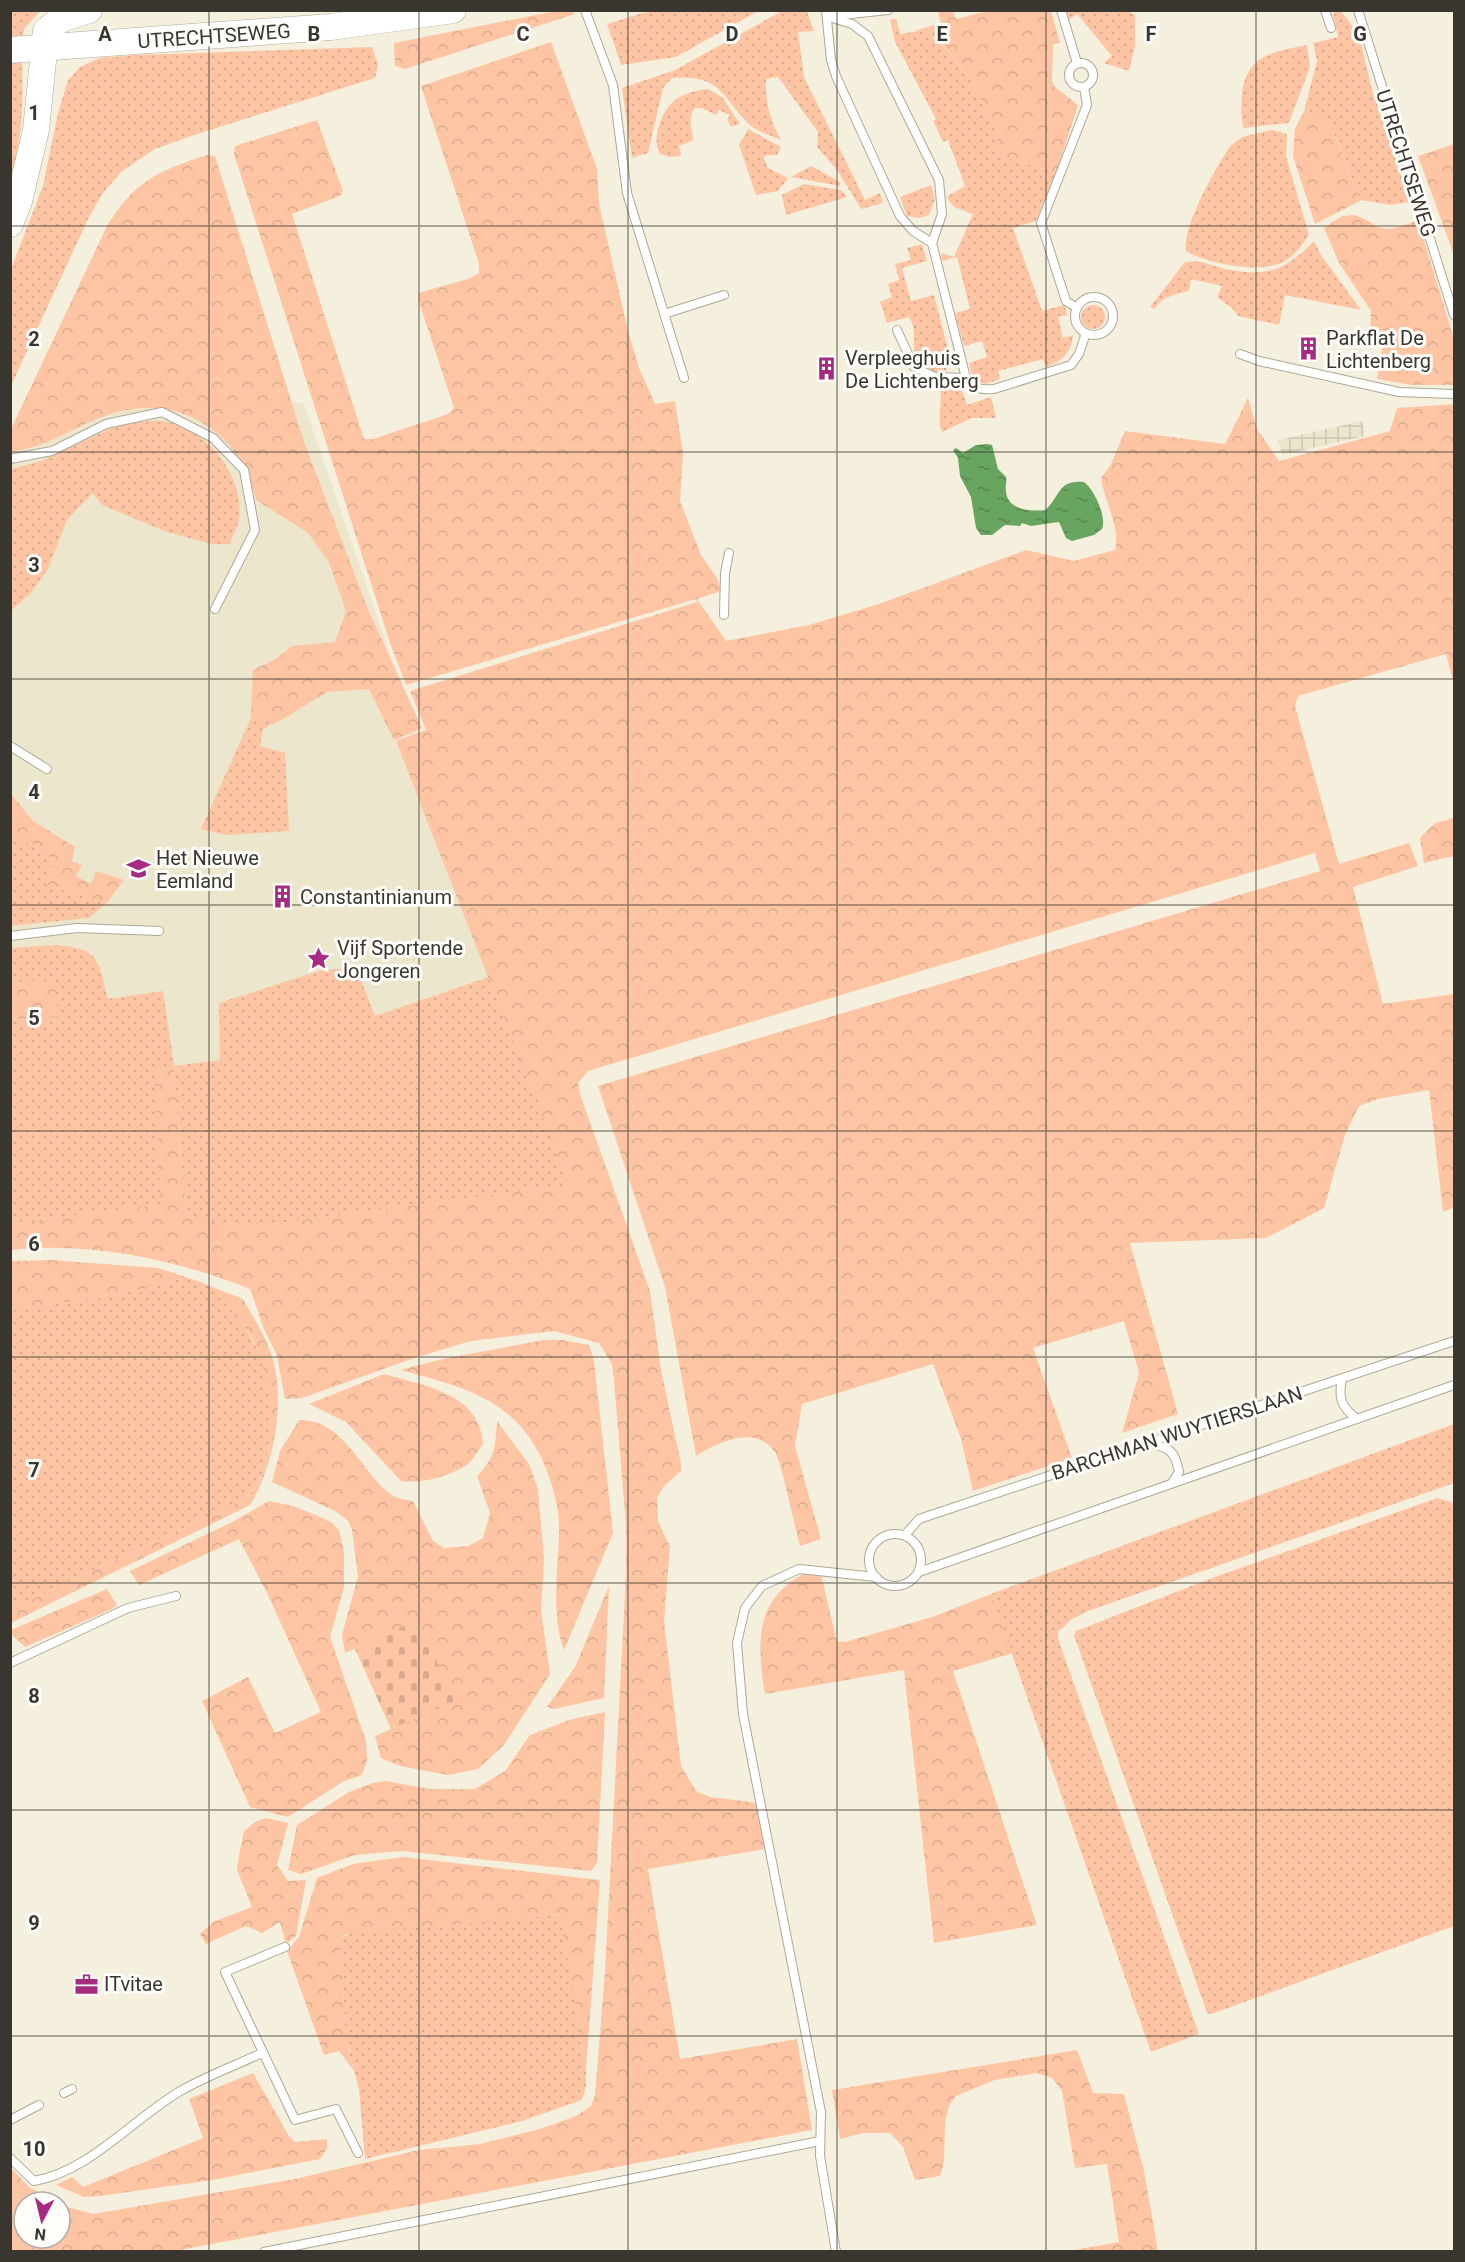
<svg xmlns="http://www.w3.org/2000/svg" width="1465" height="2262" font-family="Roboto,sans-serif">
<defs>
<pattern id="industrial-grid" width="8" height="8" patternUnits="userSpaceOnUse" patternTransform="scale(1.5)"><rect width="8" height="8" fill="#ece6cc"/><path d="M0 4h8M4 0v8" fill="none" stroke="#cbc6b0"/></pattern>
<pattern id="grass-dots" width="8" height="8" patternUnits="userSpaceOnUse" patternTransform="scale(1.5)"><rect width="8" height="8" fill="#fec5a4"/><path d="M2 2h.1M6 6h.1" fill="none" stroke="#daaa8e" stroke-width="1.8" stroke-linecap="round"/></pattern>
<pattern id="forest-crowns" width="20" height="18" patternUnits="userSpaceOnUse" patternTransform="scale(1.5)"><rect width="20" height="18" fill="#fec5a4"/><path d="M2 6a3 3 0 1 1 6 0M12 15a3 3 0 1 1 6 0" fill="none" stroke="#daaa8e"/></pattern>
<pattern id="cemetery-stones" width="16" height="16" patternUnits="userSpaceOnUse" patternTransform="scale(1.5)"><rect width="16" height="16" fill="#fec5a4"/><path d="M2 7V4a2 2 0 0 1 4 0v3zM10 15v-3a2 2 0 0 1 4 0v3z" fill="#daaa8e"/></pattern>
<pattern id="water-ripples" width="26" height="14" patternUnits="userSpaceOnUse" patternTransform="scale(1.5)"><rect width="26" height="14" fill="#68a560"/><path d="M2 4q2-2 4 0t4 0M15 11q2-2 4 0t4 0" fill="none" stroke="#578750"/></pattern>
</defs>
<rect width="100%" height="100%" fill="#f5f0dd"/>
<path fill="#ece6cc" d="M60 354 304 404 410 712 587 1187 277 1240 11 1235 10 455Z"/>
<path fill="url(#industrial-grid)" d="M1362 421 1365 436 1282 455 1278 440Z"/>
<g fill="url(#grass-dots)">
<path d="M784 10 807 11 814 31 798 32 804 77 865 200 880 193 883 203 861 209 837 170 817 147 818 132 778 77 766 79C765 103 770 120 781 140 772 136 759 132 751 126 721 98 723 74 672 78L663 88 648 153 632 158 622 88 675 70Z"/>
<path d="M10 11H40L24 29 22 42 11 41Z"/>
<path d="M649 11V10L758 11 676 57 621 65 607 24Z"/>
<path d="M1065 11H1127L1135 15V46L1129 71 1104 63 1112 56 1077 14 1069 20Z"/>
<path d="M1341 11 1359 35 1372 90 1410 202 1390 205 1362 200C1343 173 1344 120 1304 111L1317 61 1313 43 1338 37 1333 13Z"/>
<path d="M890 19H896L900 34 925 30 947 50 969 78 997 131 998 155 1056 173 1036 221 1013 228 1042 311 1064 305 1067 315 1058 317 1063 338 1073 335C1071 353 1062 362 1046 367L1043 359 998 371 1000 379 985 384 973 379 969 363 987 357 982 341 964 346 955 313 970 309 957 257 942 261 941 253 954 257 973 214 954 207 946 197 965 186 948 140 943 142 933 121 936 119 895 42Z"/>
<path d="M1307 45 1310 67 1289 123 1243 128C1241 117 1241 105 1242 94 1246 55 1273 52 1307 45Z"/>
<path d="M372 47 378 65 375 78 194 135 155 149 122 171 103 193 89 217 11 386V269L43 186 58 113 68 80 80 67 100 58 135 55Z"/>
<path d="M11 59H22C23 99 23 139 11 177Z"/>
<path d="M708 89 722 97 740 124 731 127 727 120 730 115 719 110 716 115 702 108H695C686 121 693 127 693 140L679 146 681 156 670 157 660 154C655 145 656 135 659 126 667 100 682 92 708 89Z"/>
<path d="M748 129 781 147 777 155H766L764 158 768 168 788 178 778 191 756 195 739 145Z"/>
<path d="M1272 130 1287 134 1286 156 1309 235C1302 245 1295 256 1283 262 1261 274 1207 264 1186 251 1182 226 1216 168 1230 146L1242 137Z"/>
<path d="M811 166 840 182V186L791 177Z"/>
<path d="M804 184 841 190 847 197 786 215 782 195Z"/>
<path d="M931 185 935 199 929 215 919 218 907 216 900 197Z"/>
<path d="M1314 241 1321 255 1361 310 1285 295 1279 325 1238 316 1233 309 1217 297 1222 286 1191 279 1189 291C1176 294 1161 297 1155 309L1150 307 1185 262C1200 259 1212 266 1226 269 1266 278 1286 270 1314 241Z"/>
<path d="M922 244 927 261 902 268 911 301 934 295 950 357 946 371 941 374C897 359 924 341 909 317L887 323 880 302 892 297 888 284 899 280 895 264 911 260 907 248Z"/>
<circle cx="1093" cy="317" r="12"/>
<path d="M939 383 960 384 967 405 991 397 996 418H972L942 432C936 415 944 404 939 383Z"/>
<path d="M149 421C156 421 165 421 172 423 211 435 244 477 239 518 238 527 232 536 230 544H212L167 532 102 505 93 493 67 520 48 569 31 593 11 611V469L41 461 118 425Z"/>
<path d="M251 718H285L263 729 260 746 285 753 289 831 227 835 201 829Z"/>
<path d="M11 838 44 848 52 862 47 885 106 904 89 918 11 926Z"/>
<path d="M54 945C100 948 98 959 108 999L163 991 174 1066 220 1060 219 1003 319 971 356 967 375 1016 489 977 569 1185 256 1226 197 1220 188 1215 185 1199 173 1066 161 1204 11 1224V1020L57 1017 29 981 11 983V948Z"/>
<path d="M186 1277C194 1280 206 1283 212 1288 230 1305 251 1332 260 1356 273 1390 279 1472 246 1497 241 1501 235 1503 230 1506L11 1609 10 1311 147 1289Z"/>
<path d="M1454 1424V1483L1088 1611 1072 1619 1058 1632V1639L1199 2034 1151 2052 991 1594Z"/>
<path d="M1437 1498 1452 1502 1454 1509V1926L1211 2014 1207 2013 1074 1635 1076 1631 1212 1578Z"/>
<path d="M561 1915 586 2069V2086L582 2100 522 2121 365 2159 359 2089 346 2041 340 1938 352 1932Z"/>
</g>
<g fill="url(#forest-crowns)">
<path d="M556 11H571L575 14 405 69 395 66 394 43Z"/>
<path d="M938 11H953L956 19 986 11H1051L1060 43 1053 44 1052 81 1055 87 1078 105 1056 173 998 155 997 131 969 78 947 49 925 30 913 31 941 23Z"/>
<path d="M551 42 597 169 599 204 628 331 639 368 655 404 675 401 683 454 680 501 701 555 717 578 721 591 697 599 726 641 809 625 879 604 1026 550 1074 561 1115 550C1121 528 1104 501 1101 478L1110 466 1125 431 1225 444 1248 398 1257 429 1279 461 1390 431 1397 408 1454 404V684L1446 654 1298 696 1295 706 1339 864 1409 843 1418 866 1353 887 1383 1004 1454 994V1207L1443 1212 1429 1090 1378 1099 1359 1106 1345 1135 1324 1208 1266 1238 1130 1243 1178 1414 1122 1433 1139 1373 1124 1321 1033 1348 1072 1458 973 1491 961 1439 933 1364 802 1404 795 1446 821 1539 800 1546C795 1529 782 1463 775 1452 755 1424 718 1442 696 1456L665 1287 598 1086 1320 871 1315 853 588 1071 578 1083 580 1094 650 1291 661 1370 681 1464V1471L664 1486 657 1498 658 1521 670 1547 664 1621 681 1766 696 1791 710 1797 758 1803 766 1849 648 1869 680 2059 797 2039 812 2130 175 2251H11L10 2167 29 2187 55 2202H24V2238H60V2205L93 2214 295 2179 419 2150 480 2144 543 2128 576 2116 591 2106 595 2095 605 1971 626 1574V1525L614 1381 612 1364 599 1343 554 1331 471 1341 417 1357 302 1398 285 1399 277 1355 264 1329 250 1289C178 1260 88 1241 11 1250V1224L161 1204 154 1068 173 1066 185 1199 188 1215 197 1220 256 1226 569 1185 396 741 426 730 410 691 697 602 704 621 696 599 406 685 390 643 234 154 235 146 317 120 343 191 340 196 292 214 364 439H373L448 414 454 408 418 299V293L468 279 479 273V264L421 86Z"/>
<path d="M1304 111C1343 119 1343 173 1362 200L1315 224 1293 156 1295 129Z"/>
<path d="M1454 144V255L1418 156Z"/>
<path d="M207 155 215 156 304 442 368 609 422 728 394 740 369 689 327 692 285 718H251L253 670 276 659 292 646 335 642 346 611 329 562 308 533 256 500C250 472 237 449 214 431 181 404 136 402 97 419 68 431 42 449 11 451V429L107 226C136 180 156 172 207 155Z"/>
<path d="M1354 215C1364 218 1368 221 1376 226 1389 233 1405 225 1418 220L1454 339V385H1411L1377 379 1383 343 1370 341 1371 311 1339 263 1324 228 1342 216Z"/>
<path d="M11 794 33 821 75 847 72 861 82 865 76 876 91 884 96 871 124 880 106 904 47 885 52 862 44 848 11 838Z"/>
<path d="M1454 818V856L1424 863 1420 838 1435 823Z"/>
<path d="M29 981 55 982 58 1017 11 1020V983Z"/>
<path d="M51 1260 158 1268 186 1277 147 1289 11 1311V1261Z"/>
<path d="M210 1286 243 1299C253 1317 266 1337 272 1357 286 1400 274 1467 250 1505L11 1623V1609L230 1506C235 1503 241 1501 246 1497 283 1470 272 1371 251 1336 240 1319 224 1303 210 1286Z"/>
<path d="M543 1340H562L589 1345 594 1361 613 1533 564 1650C550 1613 559 1566 559 1528 559 1506 553 1487 545 1466 518 1400 464 1387 400 1370L443 1359Z"/>
<path d="M384 1374C425 1386 480 1393 483 1444 478 1451 472 1461 465 1466 448 1477 420 1484 401 1481L346 1422 309 1404Z"/>
<path d="M299 1420C345 1418 365 1480 395 1497 401 1499 407 1500 413 1501L433 1541 444 1548 468 1546 483 1538 490 1513 477 1476C496 1456 495 1448 497 1421L529 1464 538 1489 544 1558 541 1611 550 1674 504 1745 478 1769 448 1775 400 1766 381 1758 375 1736 455 1701 417 1621 345 1653 342 1635 358 1576 352 1530 348 1521 335 1511 272 1482 280 1451Z"/>
<path d="M269 1501 293 1506 318 1516 331 1522 339 1530 344 1551V1587L330 1637 366 1741 367 1761 362 1775 344 1781 288 1817 250 1807 202 1701 248 1677 275 1733 321 1712 268 1595 239 1539 139 1585 130 1571 232 1522Z"/>
<path d="M819 1566 837 1642H845L932 1617 991 1594 1013 1653 953 1671 1037 1925 934 1943 904 1670 765 1694C755 1634 756 1593 819 1566Z"/>
<path d="M609 1586 604 1698 554 1709 547 1707 575 1667Z"/>
<path d="M107 1589 117 1605 112 1609 25 1647 11 1634V1630Z"/>
<path d="M605 1712 597 1863 591 1871 402 1851 355 1855 301 1874 288 1870 297 1825 349 1792 373 1783 386 1781 430 1789H475L505 1771 530 1735 569 1720Z"/>
<path d="M266 1818 288 1823 277 1865 288 1881 306 1880 296 1936 286 1944 280 1922 262 1933 246 1926 206 1944 200 1934 213 1922 252 1907 237 1870 239 1855 244 1831 255 1822Z"/>
<path d="M403 1857 600 1880 586 2069 560 1915 345 1934 340 1938 346 2041 354 2071 339 2051 324 2055 287 1951 299 1937 317 1878 353 1864Z"/>
<path d="M1077 2050 1093 2093 1124 2094 1144 2171 1158 2251H1069L1119 2242 1107 2164 1075 2168 1062 2091 1052 2078 1037 2073 995 2080 956 2096 949 2106 945 2122 944 2162 940 2176 915 2180 903 2147 890 2133H863L840 2139 832 2090Z"/>
<path d="M253 2073 289 2136 295 2142 327 2139V2149L320 2159 212 2180 100 2196 84 2197 56 2185 72 2177 83 2187 203 2138 189 2099Z"/>
</g>
<path fill="url(#cemetery-stones)" d="M417 1620 456 1701 391 1729 355 1649Z"/>
<path fill="url(#water-ripples)" d="M987 444 992 445 998 469 1006 477C1007 482 1005 485 1006 491 1007 510 1031 512 1045 510 1060 498 1057 479 1084 482 1094 489 1107 517 1102 529L1094 535 1072 541 1066 538 1059 522 1031 526 1022 523 1020 526 1005 525 992 535H981L976 528 971 497 960 476 958 458 953 450 956 448 963 453 976 445Z"/>
<g fill="none" stroke-linecap="round" stroke-linejoin="round">
<defs>
<g id="lane">
<path d="M585 10 613 85 627 193 684 378"/>
<path d="M826 10 831 60 836 76 900 216 913 231 932 243"/>
<path d="M1061 10 1077 63"/>
<path d="M1325 10 1331 28"/>
<path d="M1358 10 1454 315"/>
<path d="M832 16 888 10"/>
<path d="M829 17 852 24 868 36 939 180 942 214 932 243 966 378C974 389 981 390 994 389L1071 365 1079 354 1086 333"/>
<circle cx="1081" cy="75" r="12"/>
<circle cx="1094" cy="316" r="19"/>
<path d="M1077 308 1066 301 1041 223 1087 105 1084 87"/>
<path d="M664 314 724 295"/>
<path d="M897 330 914 367 935 377 966 378"/>
<path d="M1240 354 1259 361 1399 392 1454 394"/>
<path d="M10 459 52 451 106 424 162 412 213 438 244 470 255 530 215 609"/>
<path d="M724 615 725 573 729 553"/>
<path d="M10 746 47 769"/>
<path d="M10 936 77 928 159 931"/>
<path d="M1342 1379C1338 1398 1341 1407 1357 1419"/>
<path d="M1149 1443C1169 1448 1175 1450 1179 1472L1172 1483"/>
<circle cx="895" cy="1560" r="26"/>
<path d="M905 1535 919 1519 1454 1341"/>
<path d="M919 1572 1454 1385"/>
<path d="M10 1663 128 1608 176 1596"/>
<path d="M285 1947 225 1972 295 2120 336 2109 358 2153"/>
<path d="M64 2093 72 2089"/>
<path d="M10 2120 39 2105"/>
<path d="M10 2158 34 2181C89 2172 135 2117 182 2090 207 2076 236 2065 262 2053"/>
<path d="M264 2252 820 2141"/>
<path d="M836 2252 820 2156 821 2112 743 1714 737 1643 745 1608 762 1586 799 1569 876 1577"/>
</g>
<g id="primary">
<path d="M10 50 331 27 453 10"/>
<path d="M10 224 19 201 36 130 46 31 61 19 89 10"/>
</g>
</defs>
<use href="#lane" stroke="#ada896" stroke-width="10"/>
<use href="#primary" stroke="#ada896" stroke-width="27"/>
<use href="#lane" stroke="#fff" stroke-width="8"/>
<use href="#primary" stroke="#fff" stroke-width="26"/>
</g>
<path fill="none" stroke="#38362f" stroke-width="1.5" stroke-opacity="0.55" d="M209 10V2252M419 10V2252M628 10V2252M837 10V2252M1046 10V2252M1256 10V2252M10 226H1454M10 452H1454M10 679H1454M10 905H1454M10 1131H1454M10 1357H1454M10 1583H1454M10 1810H1454M10 2036H1454"/>
<defs>
<symbol id="building-bare" viewBox="-9 -9 18 18"><path d="M-4-6H4V6H1V3H-1V6H-4ZM-2.5-4.3h1.7v1.8h-1.7ZM.8-4.3h1.7v1.8H.8ZM-2.5-1h1.7V.8h-1.7ZM.8-1h1.7V.8H.8Z" fill="#a62c82" stroke="#fefdf9" stroke-width="2.5" paint-order="stroke"/></symbol>
<symbol id="school-bare" viewBox="-9 -9 18 18"><path d="M0-5L7-2L0 1L-7-2ZM-4 1L0 2.5L4 1V4Q0 6-4 4Z" fill="#a62c82" stroke="#fefdf9" stroke-width="2.5" paint-order="stroke"/></symbol>
<symbol id="sight-bare" viewBox="-9 -9 18 18"><path d="M0-6L1.8-2.2L6-1.7L2.9 1.2L3.7 5.4L0 3.3L-3.7 5.4L-2.9 1.2L-6-1.7L-1.8-2.2Z" fill="#a62c82" stroke="#fefdf9" stroke-width="2.5" paint-order="stroke"/></symbol>
<symbol id="office-bare" viewBox="-9 -9 18 18"><path d="M-6-3h4V-5.5h4V-3h4V5H-6ZM-1-4.5V-3h2v-1.5ZM-6 0V1H6V0Z" fill="#a62c82" stroke="#fefdf9" stroke-width="2.5" paint-order="stroke"/></symbol>
</defs>
<g fill-rule="evenodd">
<use href="#building-bare" x="1292" y="332" width="33" height="33"/>
<use href="#building-bare" x="810" y="352" width="33" height="33"/>
<use href="#school-bare" x="122" y="852" width="33" height="33"/>
<use href="#building-bare" x="266" y="880" width="33" height="33"/>
<use href="#sight-bare" x="302" y="942" width="33" height="33"/>
<use href="#office-bare" x="70" y="1968" width="33" height="33"/>
</g>
<g text-anchor="middle" dominant-baseline="central" stroke-width="6" stroke-linejoin="round" paint-order="stroke">
<g font-size="20" fill="#38362f" stroke="#fefdf9">
<text transform="translate(214 36) rotate(-4)">UTRECHTSEWEG</text>
<text transform="translate(1406 163) rotate(72)">UTRECHTSEWEG</text>
<text transform="translate(1177 1433) rotate(-18)">BARCHMAN WUYTIERSLAAN</text>
</g>
<g font-size="20" fill="#38362f" stroke="#fefdf9" text-anchor="start">
<text x="1326" y="338">Parkflat De<tspan x="1326" dy="23">Lichtenberg</tspan></text>
<text x="845" y="358">Verpleeghuis<tspan x="845" dy="23">De Lichtenberg</tspan></text>
<text x="156" y="858">Het Nieuwe<tspan x="156" dy="23">Eemland</tspan></text>
<text x="300" y="897">Constantinianum</text>
<text x="337" y="948">Vijf Sportende<tspan x="337" dy="23">Jongeren</tspan></text>
<text x="104" y="1984">ITvitae</text>
</g>
</g>
<g font-size="20" text-anchor="middle" font-weight="bold" fill="#38362f" stroke="#fefdf9" stroke-width="6" stroke-linejoin="round" paint-order="stroke">
<text x="105" y="41">A</text>
<text x="314" y="41">B</text>
<text x="523" y="41">C</text>
<text x="732" y="41">D</text>
<text x="942" y="41">E</text>
<text x="1151" y="41">F</text>
<text x="1360" y="41">G</text>
<text x="34" y="120">1</text>
<text x="34" y="346">2</text>
<text x="34" y="572">3</text>
<text x="34" y="799">4</text>
<text x="34" y="1025">5</text>
<text x="34" y="1251">6</text>
<text x="34" y="1477">7</text>
<text x="34" y="1703">8</text>
<text x="34" y="1930">9</text>
<text x="34" y="2156">10</text>
</g>
<rect width="1465" height="2262" fill="none" stroke="#38362f" stroke-width="24"/>
<g transform="translate(42 2220) rotate(187)"><circle r="28" fill="#fefdf9" stroke="#afada8" stroke-width="1.5"/>
<path d="M0-4.5L10 22L0 15L-10 22Z" fill="#a62c82"/>
<text y="-9" font-size="16" font-weight="bold" text-anchor="middle" fill="#38362f">N</text>
</g>
</svg>
